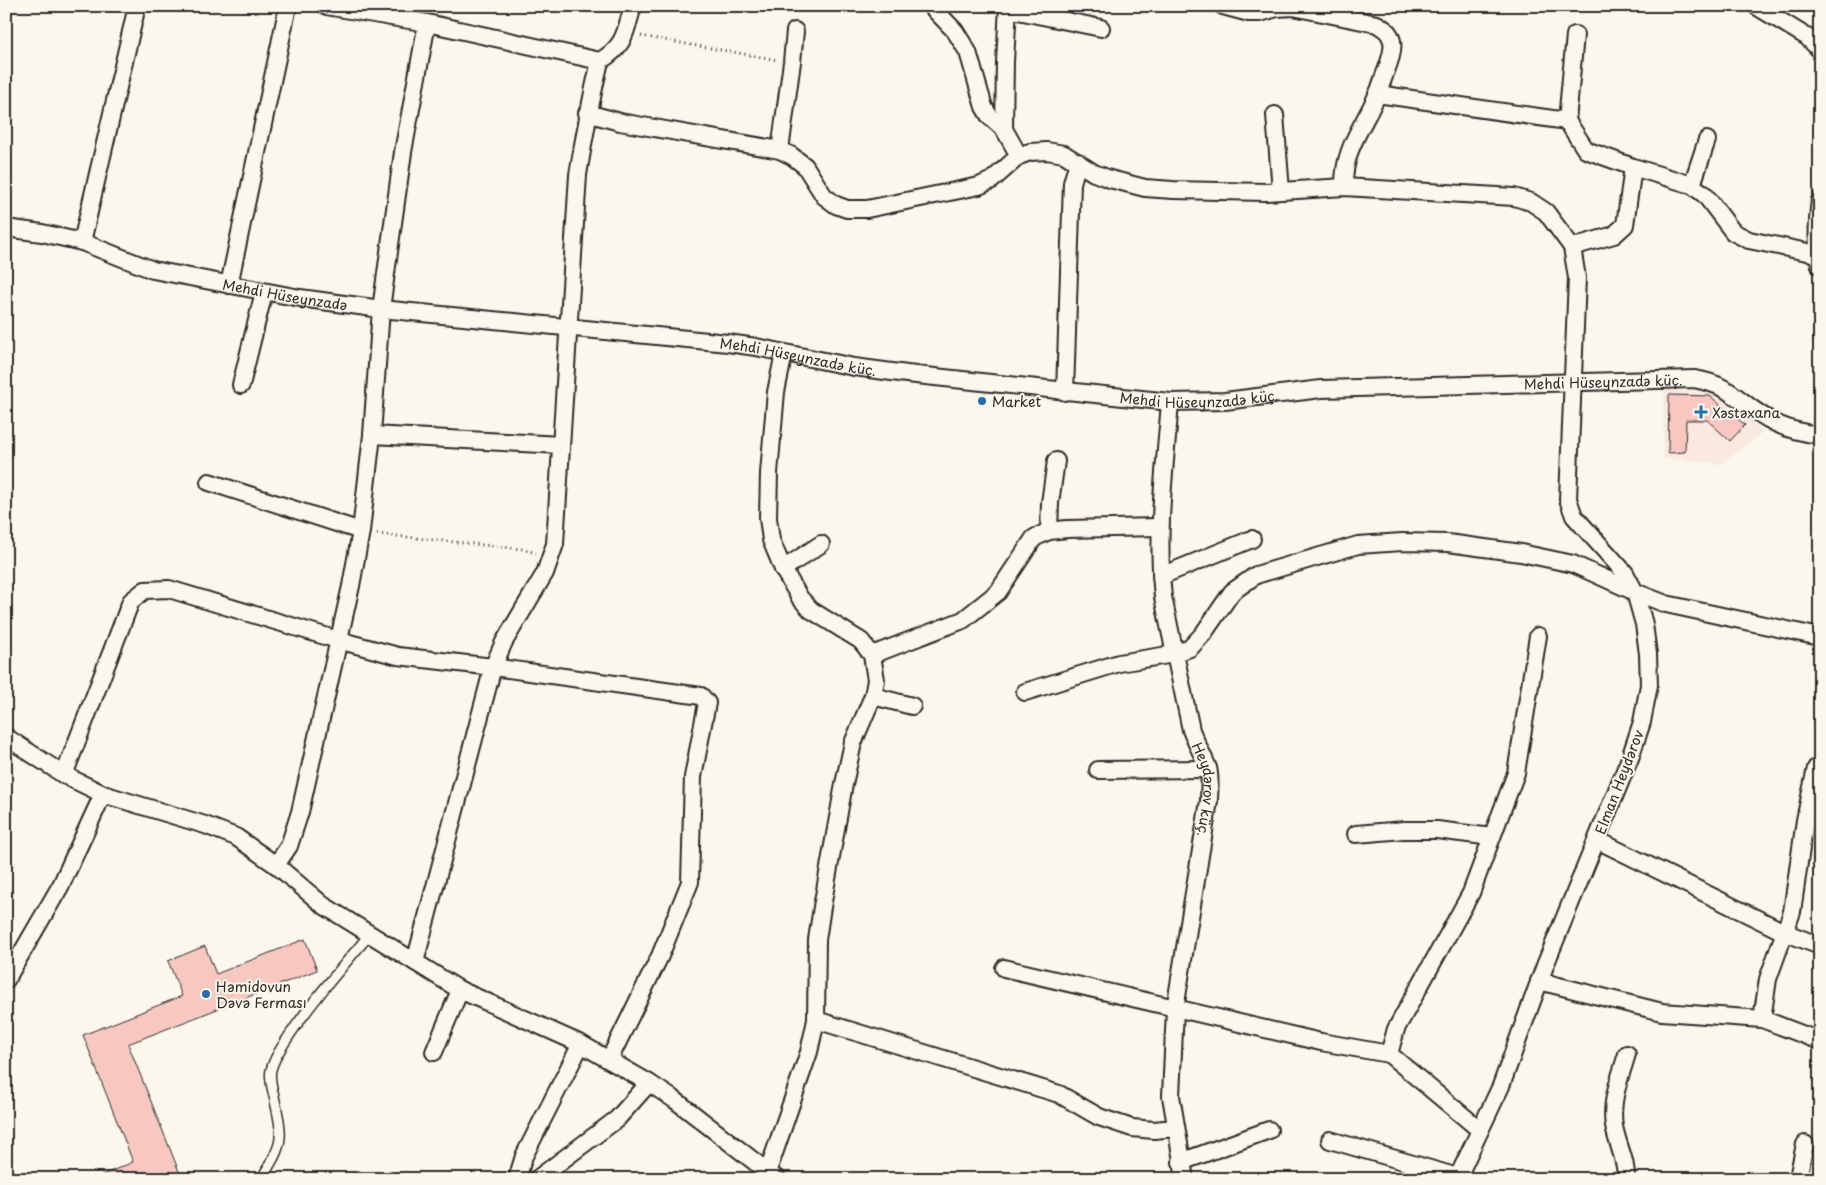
<svg xmlns="http://www.w3.org/2000/svg" width="1826" height="1185" font-family="'Playpen Sans',sans-serif">
<rect width="100%" height="100%" fill="#fbf7ec"/>
<filter id="ink" filterUnits="userSpaceOnUse"><feTurbulence type="fractalNoise" baseFrequency=".02" numOctaves="2"/><feDisplacementMap in="SourceGraphic" scale="10" xChannelSelector="R" yChannelSelector="G"/><feConvolveMatrix kernelMatrix="1 2 1 2 8 2 1 2 1" color-interpolation-filters="sRGB"/></filter>
<g filter="url(#ink)">
<path fill="#fae9df" d="M1664 390 1714 391 1763 432 1721 464 1663 458Z"/>
<g fill="#f7c7c0" stroke="#2b2b2b">
<path d="M1669 395 1710 396 1745 425 1730 441 1707 420H1686L1685 452 1668 453Z"/>
<path d="M305 939 317 970 128 1044 182 1179H93L133 1162 83 1035 182 996 168 961 205 946 216 974Z"/>
</g>
<g fill="none" stroke-linecap="round" stroke-linejoin="round">
<defs>
<path id="service" d="M261 1179C285 1142 283 1138 274 1096 272 1088 269 1078 271 1070 274 1057 282 1047 289 1036 313 1000 342 967 370 934"/>
<g id="minor">
<path d="M326 6 427 23 600 61"/>
<path d="M633 6C625 33 625 46 600 61 591 99 584 137 578 175L555 544 545 573 504 642 493 667 415 962 460 990 581 1044 649 1083 675 1100 777 1179"/>
<path d="M931 6 955 31 968 52 984 107 990 117 1004 129"/>
<path d="M1008 6 1005 62 1004 129 1019 156"/>
<path d="M1223 6 1249 13H1260L1277 8 1293 7 1377 24C1385 29 1390 32 1392 41 1394 50 1389 63 1386 71 1383 78 1381 86 1378 93 1364 126 1343 148 1344 187"/>
<path d="M1756 6 1807 37 1820 50"/>
<path d="M1008 9 1101 28"/>
<path d="M1575 35 1567 121 1586 150 1633 167 1692 185 1705 195 1733 232 1749 240 1817 254"/>
<path d="M1377 94 1567 121"/>
<path d="M587 113 620 122 780 150 792 156 805 166 824 196 836 205 847 209H867L979 186 992 180 1019 156 1030 152 1047 151 1064 154 1094 173 1110 179 1145 188 1173 190 1266 192 1344 187 1514 197 1531 202 1546 212 1572 247 1577 278 1568 499 1574 516 1625 573 1635 592 1644 624 1648 654 1649 685 1642 722 1630 758 1546 963 1501 1086 1457 1179"/>
<path d="M1275 115 1281 191"/>
<path d="M780 150 792 62 795 31"/>
<path d="M1692 185 1707 140"/>
<path d="M1820 200C1817 223 1816 244 1820 266"/>
<path id="s1" d="M6 228 42 233 82 242 153 270 300 298 381 309 728 343 756 347 854 367 907 374 1170 402 1225 401 1321 389 1694 379C1732 385 1738 402 1768 419 1784 429 1801 433 1820 435"/>
<path d="M82 242 137 6"/>
<path d="M1572 247 1614 235 1625 225 1633 167"/>
<path d="M229 285 288 6"/>
<path d="M241 385 264 292"/>
<path d="M1065 392 1072 183 1078 162"/>
<path id="s2" d="M1170 402C1165 467 1156 532 1163 597L1191 730C1196 743 1203 755 1208 768 1211 778 1209 791 1209 801L1175 1009 1171 1096 1185 1179"/>
<path d="M372 435 561 445"/>
<path d="M209 482 361 531"/>
<path d="M1049 531 1050 503 1056 461"/>
<path d="M783 569 821 544"/>
<path d="M1161 576 1252 539"/>
<path d="M872 655 963 620 998 592 1034 538 1049 531 1067 529 1159 527"/>
<path d="M1025 692 1119 663 1174 654 1190 648 1203 634 1232 592 1256 575 1358 545 1402 542 1448 543 1521 553 1573 564 1635 592 1666 604 1820 637"/>
<path d="M873 696 912 706"/>
<path d="M6 737 64 775 103 794 205 825 236 837 276 865 323 905 415 962"/>
<path d="M1098 770 1208 769"/>
<path d="M64 775 131 601 145 590 169 589 338 640 398 656 493 667 701 696 707 703 693 777 690 882 660 956 609 1060"/>
<path d="M1356 834 1404 830H1437L1492 837"/>
<path d="M1597 840 1784 932 1820 946"/>
<path d="M276 865 289 846 300 812 351 586 361 531 372 435 381 309 403 152 427 23"/>
<path d="M1004 968 1321 1042 1389 1054"/>
<path d="M6 980 61 885 103 794"/>
<path d="M1539 981 1662 1012 1762 1019 1820 1041"/>
<path d="M1762 1019 1768 979 1792 912 1805 820 1816 768"/>
<path d="M816 1020 1059 1094 1099 1117 1132 1128 1154 1130 1175 1128"/>
<path d="M434 1052 460 990"/>
<path d="M1480 1130 1389 1054 1396 1029 1471 893 1516 773 1538 636"/>
<path d="M1330 1140 1458 1177"/>
<path d="M1181 1162 1269 1130"/>
<path d="M768 1171 809 1052 816 1020 817 940 822 907 844 784 853 743 873 696 876 680 872 655 861 641 811 610 800 598 783 569 771 540 768 518 769 473 776 392 784 353"/>
<path d="M517 1179 524 1156 581 1044"/>
<path d="M537 1179 617 1119 649 1083"/>
<path d="M1626 1179C1627 1161 1617 1144 1614 1126 1610 1101 1620 1078 1627 1054"/>
<path d="M1802 1179 1799 1173 1805 1144"/>
</g>
</defs>
<use href="#service" stroke="#2b2b2b" stroke-width="12"/>
<use href="#minor" stroke="#2b2b2b" stroke-width="20"/>
<g stroke="#2b2b2b" stroke-width="3" stroke-dasharray="1 4" stroke-linecap="butt">
<path d="M641 36 778 60"/>
<path d="M377 534 522 549 536 553"/>
</g>
<use href="#service" stroke="#fbf7ec" stroke-width="9"/>
<use href="#minor" stroke="#fbf7ec" stroke-width="16"/>
</g>
</g>
<g fill="#1f6fb2" stroke="#fbf7ec" stroke-width="2">
<circle cx="982" cy="401" r="5"/>
<path d="M1698.5 404.5h5v5h5v5h-5v5h-5v-5h-5v-5h5z"/>
<circle cx="206" cy="994" r="5"/>
</g>
<g text-anchor="middle" dominant-baseline="central" stroke-width="4" stroke-linejoin="round" paint-order="stroke">
<g font-size="14" fill="#2b2b2b" stroke="#fbf7ec">
<text stroke="none"><textPath href="#s1" startOffset="288">Mehdi Hüseynzadə</textPath></text>
<text stroke="none"><textPath href="#s1" startOffset="805">Mehdi Hüseynzadə küç.</textPath></text>
<text stroke="none"><textPath href="#s1" startOffset="1614">Mehdi Hüseynzadə küç.</textPath></text>
<text stroke="none"><textPath href="#s1" startOffset="1209">Mehdi Hüseynzadə küç.</textPath></text>
<text transform="translate(1619 782) rotate(-69)">Elman Heydərov</text>
<text stroke="none"><textPath href="#s2" startOffset="394">Heydərov küç.</textPath></text>
</g>
<g font-size="14" fill="#2b2b2b" stroke="#fbf7ec" text-anchor="start">
<text x="992" y="401">Market</text>
<text x="1712" y="412">Xəstəxana</text>
<text x="216" y="986">Həmidovun<tspan x="216" dy="16">Dəvə Ferması</tspan></text>
</g>
</g>
<rect width="1826" height="1185" fill="none" stroke="#fbf7ec" stroke-width="25"/>
<rect x="12" y="12" width="1801" height="1160" fill="none" stroke="#2b2b2b" stroke-width="2" filter="url(#ink)"/>
</svg>
